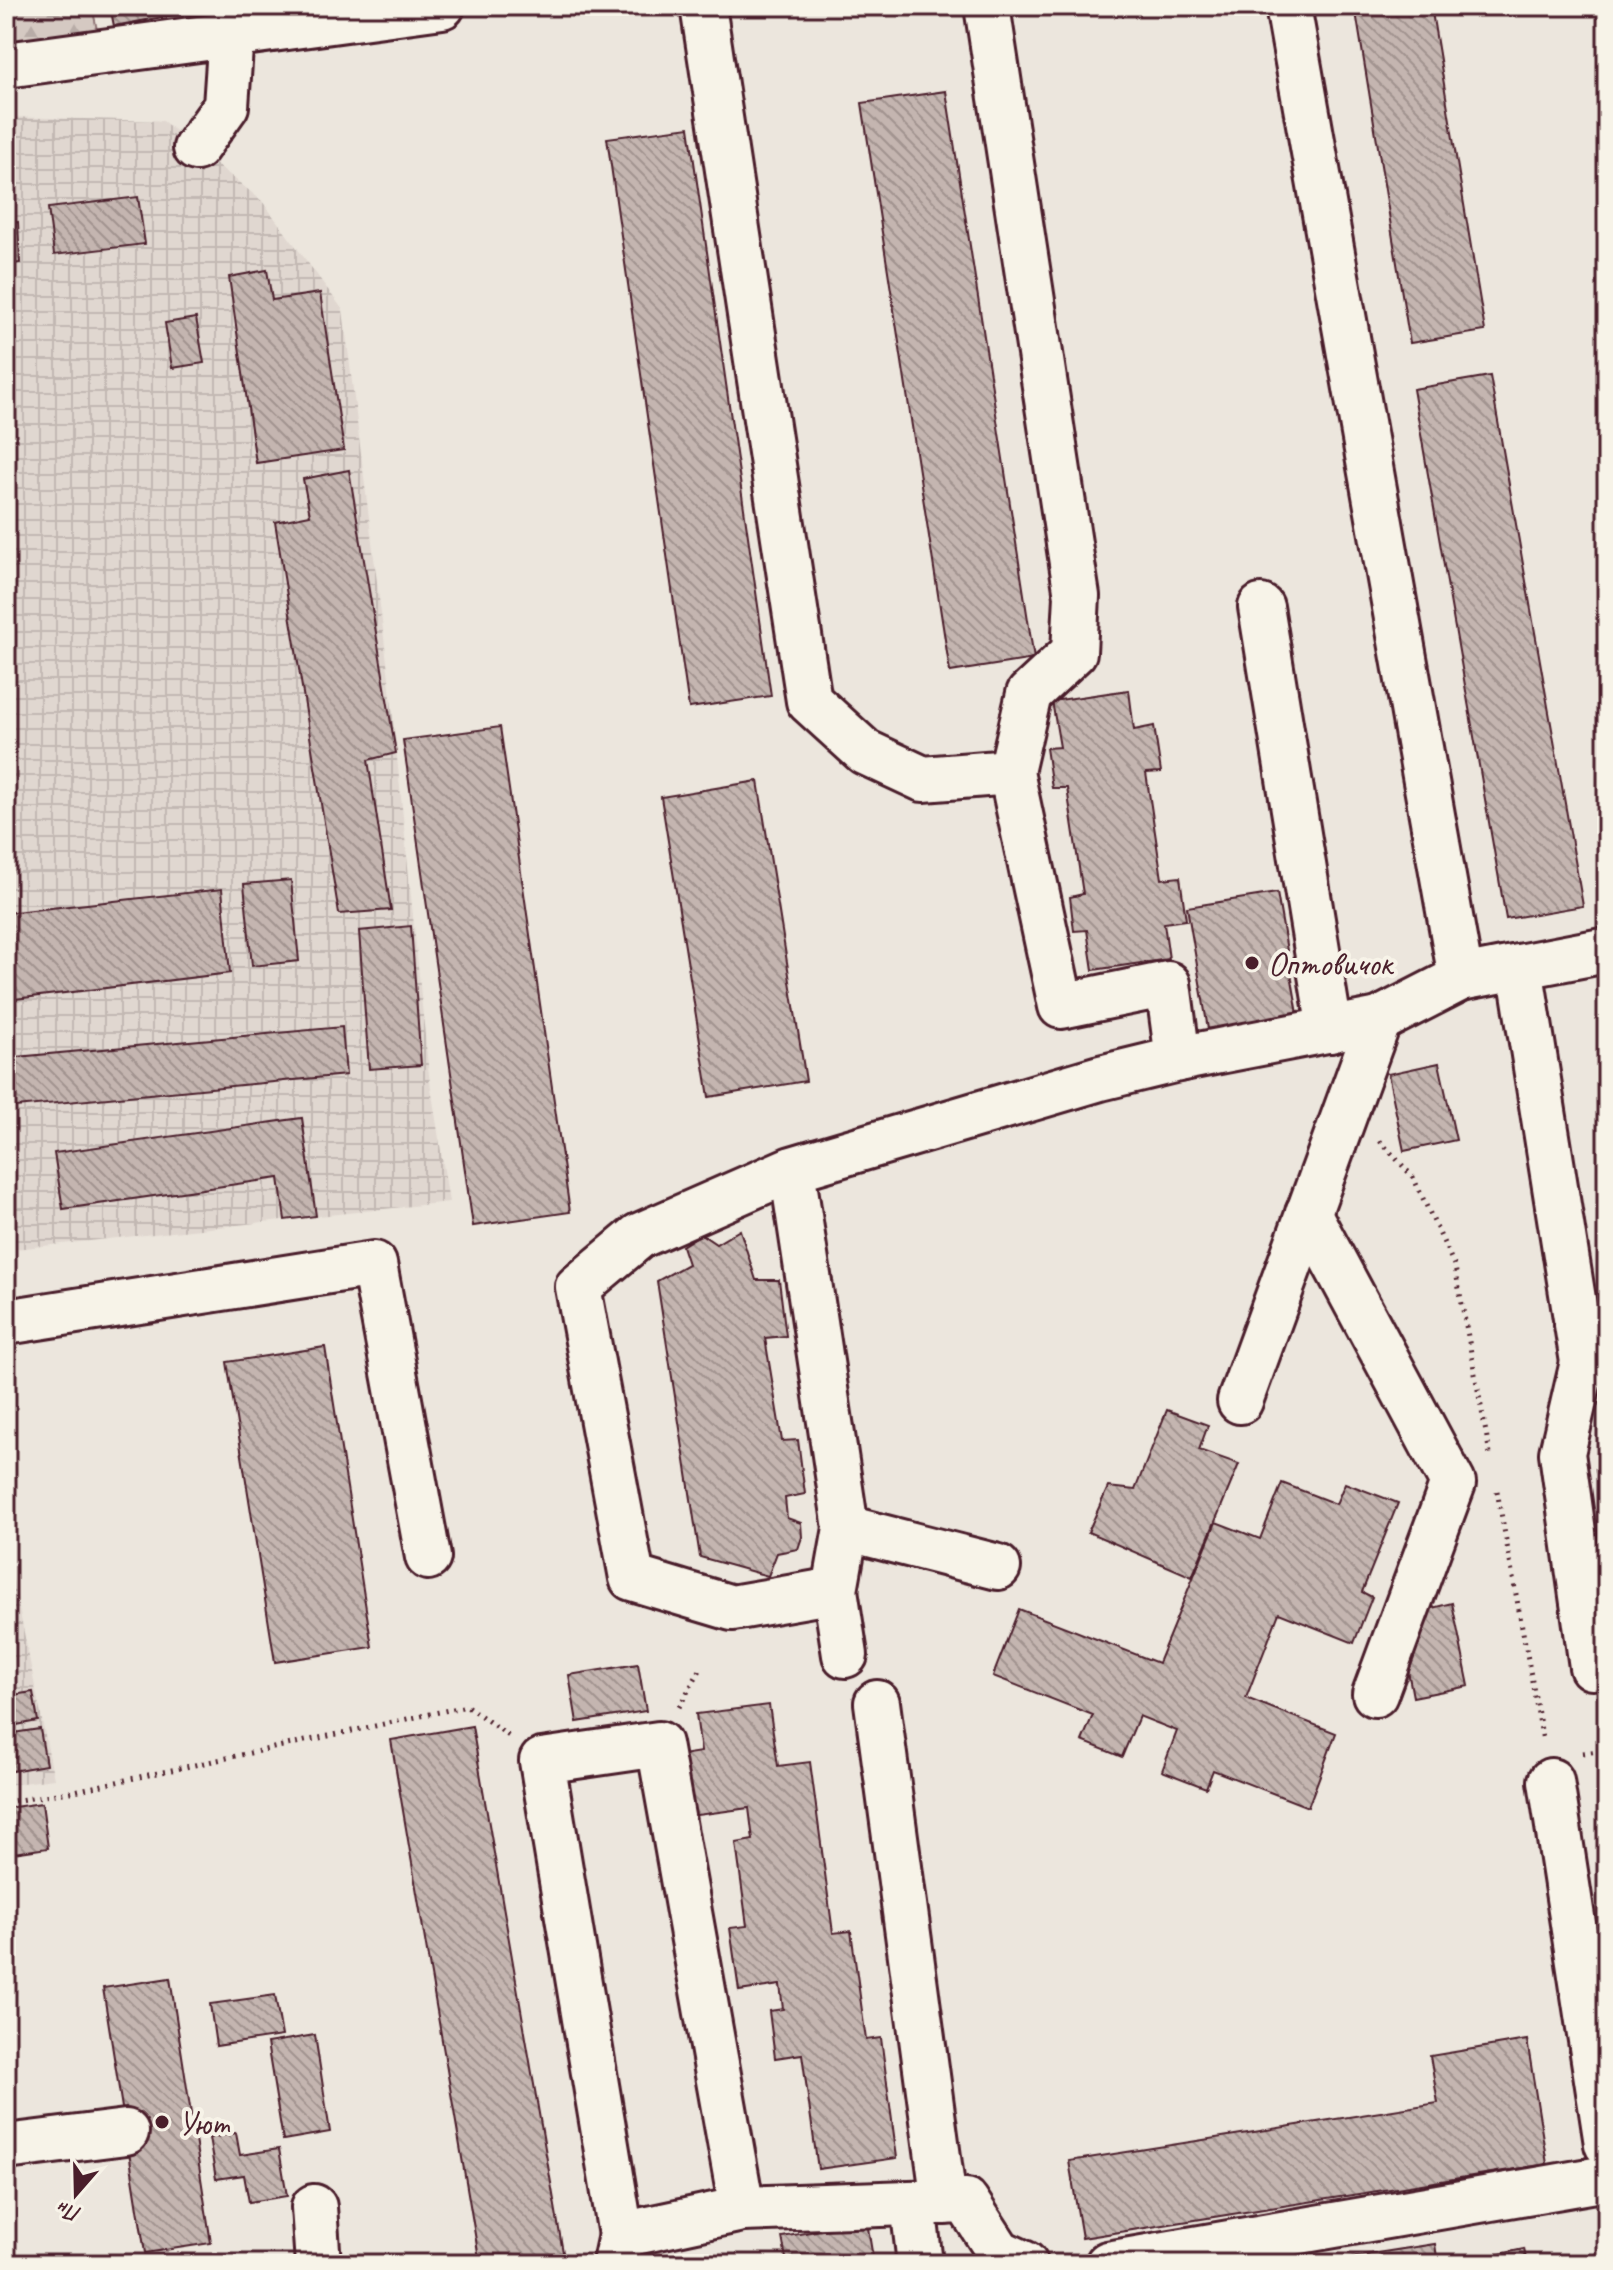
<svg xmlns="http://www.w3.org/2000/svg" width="1613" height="2270" font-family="Caveat,sans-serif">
<defs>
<pattern id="industrial-grid" width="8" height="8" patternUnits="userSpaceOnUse" patternTransform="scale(2)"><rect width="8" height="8" fill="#e0d7d0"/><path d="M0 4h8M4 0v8" fill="none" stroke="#c2b8b3"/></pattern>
<pattern id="forest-firs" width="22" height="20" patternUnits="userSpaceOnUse" patternTransform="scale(2)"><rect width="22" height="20" fill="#d5c9c2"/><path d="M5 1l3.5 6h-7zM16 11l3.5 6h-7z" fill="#b8aca7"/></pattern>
<pattern id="building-back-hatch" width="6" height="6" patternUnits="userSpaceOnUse" patternTransform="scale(2)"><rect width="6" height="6" fill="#c4b5b0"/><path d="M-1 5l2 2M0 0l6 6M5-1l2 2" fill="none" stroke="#a1938f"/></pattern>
</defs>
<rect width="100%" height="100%" fill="#ece6dd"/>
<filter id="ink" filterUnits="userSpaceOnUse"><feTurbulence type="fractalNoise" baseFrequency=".0125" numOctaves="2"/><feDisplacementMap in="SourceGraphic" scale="16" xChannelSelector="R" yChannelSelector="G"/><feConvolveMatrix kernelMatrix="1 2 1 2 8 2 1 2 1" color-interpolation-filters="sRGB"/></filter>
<g filter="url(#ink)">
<g fill="url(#industrial-grid)">
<path d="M6 117 163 121 262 201 343 310 389 678 429 1075 449 1202 6 1250Z"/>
<path d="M6 1545 54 1779 6 1785Z"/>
</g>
<path fill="url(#forest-firs)" stroke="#907476" stroke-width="2" d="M6 6H92L98 35 6 46Z"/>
<g fill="url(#building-back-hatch)" stroke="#4a1f2b" stroke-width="2">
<path d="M110 6H194L195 11 114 26Z"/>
<path d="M1355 6H1431L1485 331 1410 343Z"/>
<path d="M946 91 1034 659 950 672 862 103Z"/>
<path d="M689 127 771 696 689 708 607 138Z"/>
<path d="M138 197 145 244 54 255 48 208Z"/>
<path d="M18 222 20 263 6 265V224Z"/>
<path d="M267 270 272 300 320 293 344 450 256 463 229 277Z"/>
<path d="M196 318 204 363 172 368 165 323Z"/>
<path d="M1490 376 1583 906 1506 919 1413 389Z"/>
<path d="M349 470 396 753 368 760 391 910 339 914 275 522 310 515 303 479Z"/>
<path d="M1129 690 1134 730 1154 726 1161 772 1146 773 1162 879 1180 877 1186 920 1164 923 1169 959 1093 970 1087 930 1074 931 1070 897 1083 894 1067 788H1052L1046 748 1060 747 1052 701Z"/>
<path d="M500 727 570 1212 473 1226 403 740Z"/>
<path d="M758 781 806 1081 709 1097 661 797Z"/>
<path d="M291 880 299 961 252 966 244 884Z"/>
<path d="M222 889 230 973 6 1000V913Z"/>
<path d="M1277 893 1298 1014 1208 1029 1187 907Z"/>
<path d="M411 926 421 1065 369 1069 359 931Z"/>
<path d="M342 1027 346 1075 6 1108V1058Z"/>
<path d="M1439 1063 1456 1140 1404 1151 1388 1074Z"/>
<path d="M302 1118 316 1216 285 1220 279 1178 63 1209 54 1153Z"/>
<path d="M740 1230 756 1280H779L786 1336 765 1338 782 1441 798 1440 805 1494 785 1498 787 1518 801 1523 802 1537 798 1549 777 1553 768 1576 700 1557 657 1281 688 1264 682 1246 701 1234 716 1244Z"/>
<path d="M325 1347 372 1647 275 1662 227 1362Z"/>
<path d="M1167 1410 1208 1425 1199 1450 1239 1464 1192 1577 1088 1532 1108 1487 1135 1490Z"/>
<path d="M1607 1467V1526L1596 1469Z"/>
<path d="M1282 1483 1336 1504 1345 1483 1398 1503 1362 1592 1372 1597 1354 1643 1279 1613 1246 1698 1336 1733 1308 1807 1213 1770 1206 1788 1162 1771 1177 1731 1139 1716 1122 1757 1082 1741 1093 1715 993 1676 1019 1609 1158 1663 1216 1522 1260 1539Z"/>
<path d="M1452 1603 1469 1686 1413 1697 1404 1650 1420 1611Z"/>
<path d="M638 1664 646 1711 577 1722 569 1675Z"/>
<path d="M33 1692 38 1721 6 1727V1696Z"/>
<path d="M769 1705 778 1766 810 1762 833 1933 851 1931 866 2040 881 2038 897 2158 818 2169 802 2054 775 2058 769 2011 783 2009 780 1985 739 1991 730 1928 747 1926 736 1843 753 1840 749 1808 690 1816 681 1755 701 1752 696 1714Z"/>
<path d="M472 1726 565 2264H480L391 1740Z"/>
<path d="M40 1729 46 1765 6 1772V1734Z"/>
<path d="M42 1803 48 1848 6 1854V1808Z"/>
<path d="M170 1978 211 2243 145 2253 103 1988Z"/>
<path d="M275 1995 282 2036 216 2046 210 2004Z"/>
<path d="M315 2035 330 2132 283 2140 267 2043Z"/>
<path d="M1527 2040 1547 2164 1082 2238 1069 2161 1438 2103 1430 2056Z"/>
<path d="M236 2133 240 2155 279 2149 287 2196 249 2202 244 2175 216 2179 209 2138Z"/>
<path d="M867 2222 874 2264H787L782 2237Z"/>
<path d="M1435 2244 1438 2264H1333L1332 2260Z"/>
<path d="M1524 2249 1527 2264H1477L1476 2259Z"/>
</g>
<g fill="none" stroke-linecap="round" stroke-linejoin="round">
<defs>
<g id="minor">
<path d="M703 6 809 701 865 752 923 779 1011 772"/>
<path d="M987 6 1077 596 1074 652 1029 694 1011 772 1061 1006 1168 984 1178 1059"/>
<path d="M1288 6 1461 978 1607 950"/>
<path d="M6 65 442 6"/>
<path d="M196 148 226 106 231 33 240 8"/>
<path d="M1261 607 1330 1030"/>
<path d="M1520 967 1583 1362 1562 1453 1592 1667 1607 1665"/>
<path d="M792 1169 846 1528 835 1590 732 1608 632 1578 578 1287 639 1236 792 1169 1100 1078 1178 1059 1379 1020 1461 978"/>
<path d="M1308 1213 1453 1483 1375 1694"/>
<path d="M6 1322 374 1264 428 1557"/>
<path d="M1240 1401 1379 1020"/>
<path d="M846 1528 998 1567"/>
<path d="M835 1590 845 1655"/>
<path d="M877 1703 944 2202"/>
<path d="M1551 1781 1607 2144"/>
<path d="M6 2147 126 2132"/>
<path d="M913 2204 920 2264"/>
<path d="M314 2207 318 2264"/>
<path d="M621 2235 542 1761 659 1744 742 2209"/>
<path d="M615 2263 621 2235 742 2209 966 2201 999 2252 1025 2264"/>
<path d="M1108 2264 1607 2178"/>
</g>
</defs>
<use href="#minor" stroke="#4a1f2b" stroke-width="50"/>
<g stroke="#4a1f2b" stroke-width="5" stroke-dasharray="2 6" stroke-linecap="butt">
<path d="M1380 1141 1413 1177 1455 1267 1490 1454"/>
<path d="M1497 1491 1543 1741"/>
<path d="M679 1707 700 1670"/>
<path d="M1583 1753 1607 1750"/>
<path d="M6 1802 70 1792 467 1706 509 1736"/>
</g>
<use href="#minor" stroke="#f7f3e8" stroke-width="44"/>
</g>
</g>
<g fill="#4a1f2b" stroke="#f7f3e8" stroke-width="3">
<circle cx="1252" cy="963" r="8"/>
<circle cx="162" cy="2122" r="8"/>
</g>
<g text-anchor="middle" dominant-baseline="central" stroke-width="8" stroke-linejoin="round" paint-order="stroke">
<g font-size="34" fill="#4a1f2b" stroke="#f7f3e8" text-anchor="start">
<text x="1268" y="963">Оптовичок</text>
<text x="178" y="2122">Уют</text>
</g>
</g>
<rect width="1613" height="2270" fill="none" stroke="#f7f3e8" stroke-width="32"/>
<rect x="16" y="16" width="1581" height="2238" fill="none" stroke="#4a1f2b" stroke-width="3" filter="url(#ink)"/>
<g transform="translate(76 2194) rotate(200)" stroke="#f7f3e8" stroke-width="6" paint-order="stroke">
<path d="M0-6L14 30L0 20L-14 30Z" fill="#4a1f2b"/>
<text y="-12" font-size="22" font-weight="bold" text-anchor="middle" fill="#4a1f2b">Пн</text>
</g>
</svg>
